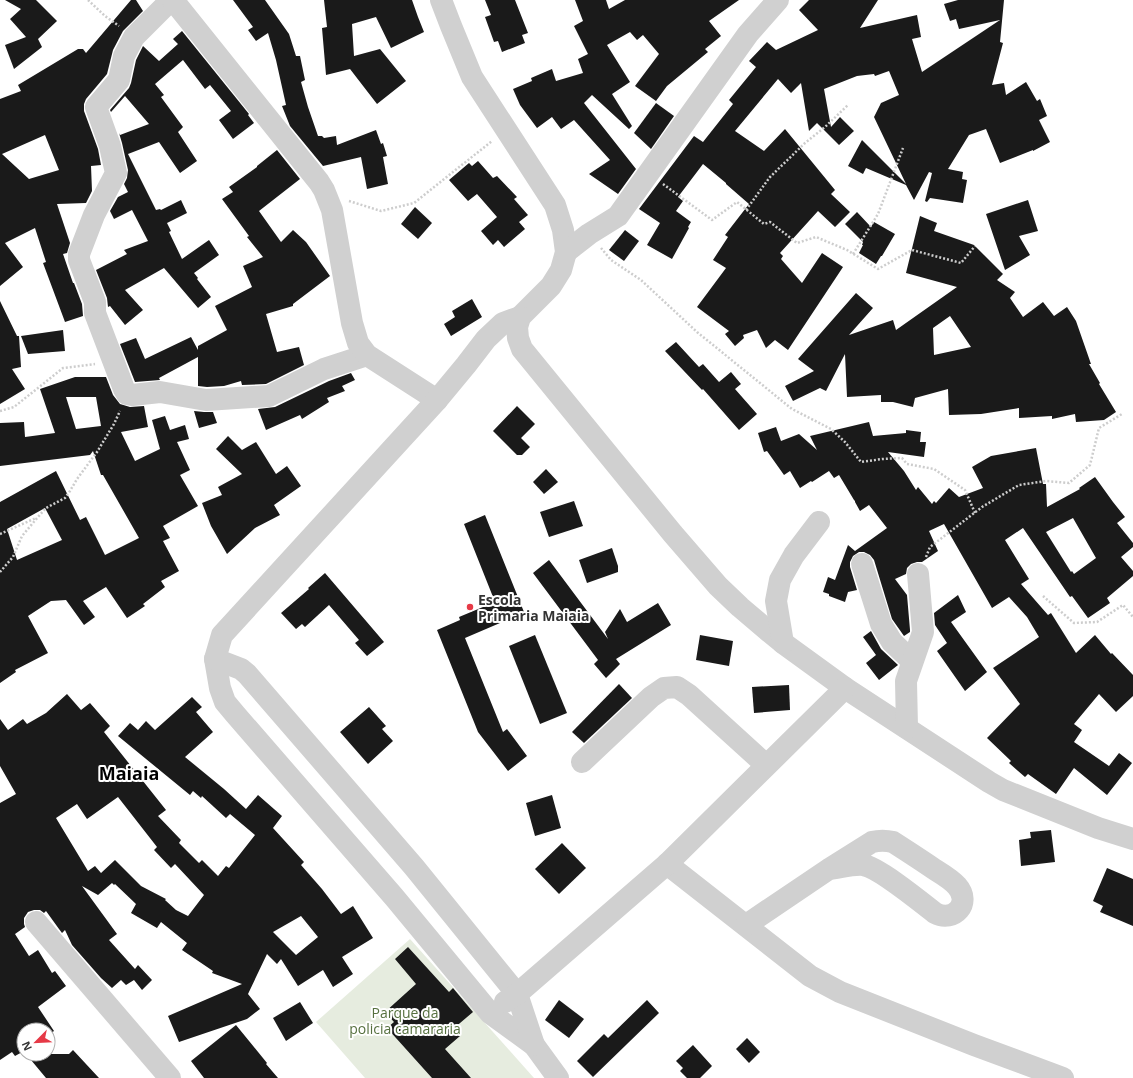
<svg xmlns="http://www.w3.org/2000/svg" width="1133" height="1078" font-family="'Open Sans',sans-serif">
<rect width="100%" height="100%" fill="#fff"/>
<path fill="#e6ecdf" d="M410 939 534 1078H365L316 1022Z"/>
<g fill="#1a1a1a" fill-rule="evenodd">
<path d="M5 0H36L57 21 38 39 42 47 14 69 5 45 26 37 10 19 21 9Z"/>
<path d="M131 0H136L143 11 123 31 113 50 107 74 86 99 84 104V111L98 149 101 165 91 166 92 191 86 203 57 204 70 243 67 253 63 254 73 283H74L82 304 83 316 65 322 43 263 46 262 35 228 5 243 23 267 0 286V99L21 91 18 85 78 49H83L86 53ZM45 135 59 170 29 179 2 154Z"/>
<path d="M233 0H265L289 34 296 56H300L305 80 301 82 308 107 318 136H322L324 138 336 136 337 145 376 130 381 144 383 143 387 156 383 157 388 184 367 189 361 157 323 166 290 126 282 106 286 105 276 60 268 33 256 41 248 30 253 27Z"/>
<path d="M324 0H412L418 17 424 32 391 48 376 17 352 24 354 56 380 49 406 81 377 104 350 69 326 75 322 28 327 27Z"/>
<path d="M485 0H515L528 33 522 35 525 43 502 52 498 41 494 42 485 17 491 15Z"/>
<path d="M575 0H606L609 9 625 0H739L709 21 721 36 705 49 708 52 667 86 656 101 635 86 659 54 643 35 637 40 630 32 607 45 630 82 612 94 632 126 629 129 592 95 584 103 636 169 618 194 589 174 610 160 574 120 561 129 552 117 537 128 520 105 513 89 532 81 531 78 552 69 556 81 583 73 578 59 588 54 574 26 583 21Z"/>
<path d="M809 0H878L860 28 917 15 921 37 912 39 922 72 1000 20 959 29 956 19 950 21 944 4 958 0H1004L1000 42 1003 43 992 85 1004 83 1006 95 1026 82 1037 101 1040 99 1047 116 1039 120 1050 142 1033 151V150L1000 163 986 129 969 135 948 169 963 172 962 179 967 180 963 203 930 198 927 202 925 201 932 173 929 172 914 200 906 185 866 168 863 174 848 166 862 140 906 184 874 117 881 103 899 95 889 71 875 76 874 74 857 76 824 89 831 127 840 117 854 131 839 145 817 123 809 131 801 83 791 93 778 79 735 131 764 151 785 129 835 190 831 194 850 212 835 227 818 211 780 253 783 256 781 259 802 283 822 253 843 267 788 350 775 340 766 348 757 330 743 335 744 338 735 346 725 334 729 331 697 307 726 268 713 260 728 237 725 235 749 204 726 184V183L703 164 678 197 683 201 676 211 691 222 688 227 689 228 672 259 647 245 660 223 639 209 694 136 703 142 733 104 729 100 756 67 749 61 767 42 776 50 818 30 799 10Z"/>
<path d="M182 31 249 114 248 115 254 123 233 139 219 120 231 111 210 85 205 89 183 60 155 84 164 95 161 97 183 127 178 132 197 161 180 173 159 142 128 154 156 210 160 209 161 210 181 200 187 213 167 223 171 231 169 232 182 259 209 240 219 255 194 273 198 278 197 279 211 297 198 308 164 268 125 290 143 310 125 325 110 306 108 307 107 298 96 270 127 254 124 250 148 241 132 210 114 219 110 211 118 197 128 192 124 184 127 178 128 170 122 143 119 133 120 135 149 124 125 96 111 112 110 110 129 88 131 83 136 60 143 46 159 61 178 44 173 39Z"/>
<path d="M656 103 674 116 651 149 634 133Z"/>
<path d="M277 150 300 179 259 211 281 242 293 230 306 242 330 276 293 304V306L266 314 277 352 299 347 304 365 266 384 242 385 241 381 224 386 207 387 198 386V357L159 378 160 380 135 382 120 344 136 338 145 359 191 337 198 350V346L227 330 215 306 252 287 243 266 263 257 247 237 249 236 222 199 233 192 229 187 257 167V166Z"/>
<path d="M478 161 493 178 497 176 517 197 514 199 528 215 519 222 525 229 504 247 498 240 493 245 481 231 497 217 477 194 468 201 449 180 469 163 472 166Z"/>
<path d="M1028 200 1038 231 1019 236 1030 255 1005 270 986 214Z"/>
<path d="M415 207 432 223 418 239 401 224Z"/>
<path d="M857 212 871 227 874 222 895 234 882 256H881L876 264 859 253 863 245H862L863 242 845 224Z"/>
<path d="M920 216 937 223 934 231 974 245 1003 274 997 280 1015 292 1010 298 1023 317 1043 302 1054 316 1067 307 1076 321 1091 364H1089L1100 383 1099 384 1116 412 1104 420 1076 422 1075 414 1052 419V416L1019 418V408L981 414 949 415 948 389 915 398 913 407 893 402H881V395L847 397 845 354 826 391 820 388 793 401 785 386 814 371 798 359 856 293 873 308 849 335 893 320 896 330 957 287 906 273ZM950 316 971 347 934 355 933 328Z"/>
<path d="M625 230 639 241 624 261 609 250Z"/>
<path d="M472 299 482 317 451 336 444 324 455 317 452 311Z"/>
<path d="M0 301 17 336H19L21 367 12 369 25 389 0 404Z"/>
<path d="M63 330 65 351 28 354 21 336Z"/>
<path d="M676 342 699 367 703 364 719 382 731 372 741 384 735 389 757 414 739 430 703 389 702 390 665 351Z"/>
<path d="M351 373 355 380 342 386 345 391 327 398 329 402 302 419 300 415 266 430 258 409 275 407 329 381Z"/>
<path d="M75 377H106L113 395 120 404 130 407 144 406 148 427 121 432 135 461 160 449 152 420 165 416 170 430 185 425 189 439 177 442 190 470 180 475 198 506 163 526 170 538 163 541 179 571 161 581 165 587 143 604 145 606 127 618 106 587 83 601 95 617 84 625 66 600 51 601 28 616 48 653 15 670 16 672 0 683V502L56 471 80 520 86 517 105 555 139 538 103 475H101L93 451 90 455 0 466V423L24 422 25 437 55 433 40 389ZM66 397H96L101 426 76 429ZM45 508 62 540 17 560 7 529Z"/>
<path d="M517 406 535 424 521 438 530 447 522 455H517L493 431Z"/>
<path d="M194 411 204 412H213L217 423 199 428Z"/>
<path d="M869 422 873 436 906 433V430L921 432 920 442H926L924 457 888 452 904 471 916 490 918 487 932 504 934 501 936 503 949 488 959 497 983 488 972 467 991 456 1036 448 1043 484H1046L1047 507 1080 489 1079 488 1095 477 1113 502 1125 517 1117 523 1133 543V547L1121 557 1133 571V576L1107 598 1110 603 1088 618 1072 596 1070 597 1023 528 1005 540 1029 579 1021 584 1048 615 1051 613 1076 653 1095 635 1111 654 1112 653 1133 675V696L1116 712 1099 694 1074 724 1082 730 1074 742 1109 766 1119 753 1132 763 1107 795 1074 768 1056 794 1028 774 1025 777 1009 763 1011 761 987 738 1020 704 993 668 1039 637 1027 617 1009 597 992 608 944 524 929 531 938 551 922 562H917L911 564 907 568 906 574 895 579 907 595 910 630V632L904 636 892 619 874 560 870 555 864 552H859L853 556 850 562V567L857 590 848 592 845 602 829 596V594L823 592 828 577 835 580 848 545 855 551 887 528 869 505 860 511 855 502V501L854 500 839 475 834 478 829 471 812 482 811 481 800 488 790 471 784 475 767 451 764 452 758 433 776 427 781 441 799 434 817 450 810 436ZM1073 518 1096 558 1074 574 1072 571 1071 572 1046 532Z"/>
<path d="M228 436 242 450 256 442 276 474 287 466 301 486 274 505 280 515 255 528 227 554 211 526 202 503 222 495 218 487 242 474 216 449Z"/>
<path d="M546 469 558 482 544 494 533 482Z"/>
<path d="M574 501 583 526 549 537 540 512Z"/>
<path d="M485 515 524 612 500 622V623L465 638 503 732 507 729 527 756 508 771 478 732 437 630 460 620 459 617 495 602 464 524Z"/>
<path d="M612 548 618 566V572L587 583 579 560Z"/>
<path d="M549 560 608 639 605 632 620 609 627 622 658 603 671 625 616 659 620 664 606 678 594 664 598 660 533 573Z"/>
<path d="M325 573 384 642 367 656 355 643 359 640 329 605 305 627 302 624 296 629 281 613 309 589 308 588Z"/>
<path d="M958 595 966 612 951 622 987 672 965 691 937 651 947 643 935 625 934 613Z"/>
<path d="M871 631 881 649 898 665 879 680 866 663 876 655 863 637Z"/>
<path d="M535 635 567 713 540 724 509 646Z"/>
<path d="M700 635 733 641 729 666 696 660Z"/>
<path d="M619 684 632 698 584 743 572 732Z"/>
<path d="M789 685 790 710 754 713 752 687Z"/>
<path d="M67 694 81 710 90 703 110 726 104 732 166 810 158 816 181 840 179 843 199 863 202 860 218 876 226 866 229 868 255 835 230 814 226 818 202 796 201 798 193 791 190 795 118 736 130 723 138 730 146 721 155 730 192 697 202 707 196 712 213 732 185 757 224 789 246 809 258 795 282 816 273 828 304 862 301 865 322 889 341 914 353 906 373 938 342 957 353 974 333 987 323 970 298 986 281 959 277 964 267 954 248 994 260 1009 247 1019 179 1042 168 1016 242 984 212 973 213 971 182 950 187 943 161 922 157 928 131 913 136 904 115 884 114 885 112 883 98 895 82 886 117 934 109 940 135 969 138 965 152 980 142 990 134 980 126 985 121 980 112 988 101 978 72 945 65 930 62 933 59 929 46 911 44 913 40 910H34L28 912 24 918V924L25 927 15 934 29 956 38 950 52 973 55 971 66 986 38 1007 54 1031 48 1035V1030H24V1051L15 1056 12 1052 0 1060V803L16 794 0 766V719L8 730 23 719 27 724 46 713ZM118 797 157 847 154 850 171 868 175 864 204 895 188 916 176 910 165 900 166 899 141 886 115 860 101 873 95 866 88 871 56 818 77 804 87 819ZM301 916 318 937 296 955 273 932Z"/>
<path d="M369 707 386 726 382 729 393 741 368 764 340 732Z"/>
<path d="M552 795 561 828 535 836 526 803Z"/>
<path d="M1051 830 1055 862 1021 866 1019 840 1031 838 1030 832Z"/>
<path d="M562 843 586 868 559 894 535 869Z"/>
<path d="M1107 868 1133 879V926L1100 912 1103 906 1093 901Z"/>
<path d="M408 947 449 992 453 988 473 1012 453 1029 460 1036 445 1049 471 1078H432L387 1028 394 1022 385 1012 416 984 395 959Z"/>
<path d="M559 1000 584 1019 569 1038 545 1020Z"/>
<path d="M647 1000 659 1013 593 1077 577 1061 604 1034 608 1038Z"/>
<path d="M300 1002 313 1023 286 1041 273 1018Z"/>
<path d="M236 1025 267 1063 266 1064 278 1078H204L191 1061Z"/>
<path d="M747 1038 760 1052 749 1063 736 1049Z"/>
<path d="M693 1045 712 1066 700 1078H687L680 1071 683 1068 676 1061Z"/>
<path d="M73 1050 99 1078H46L26 1054H69Z"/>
</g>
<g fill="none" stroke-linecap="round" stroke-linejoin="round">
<g stroke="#cdcdcd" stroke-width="2.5" stroke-dasharray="2 2" stroke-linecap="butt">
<path d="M88 0 105 16 119 26"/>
<path d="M663 184 712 220 737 202 764 224 770 222 797 243 816 237 847 250 878 269 912 250 961 263 975 246"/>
<path d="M349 201 381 211 414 203 492 141"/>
<path d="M746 210 770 177 805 143 825 127 848 105"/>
<path d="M601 248 611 260 641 280 697 332 792 409 831 429 845 442 861 462 882 459 902 458 907 464 934 469 965 490 975 513"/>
<path d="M853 254 878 214 903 148"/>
<path d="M0 411 14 407 63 368 95 364"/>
<path d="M0 534 36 518"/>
<path d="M926 557 930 547 982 507 1019 485 1046 481 1069 483 1090 465 1099 428 1122 414"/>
<path d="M0 572 13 557 22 536 38 517 46 508 65 498 70 491 77 479 97 452 114 424 120 411"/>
<path d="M1043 596 1074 623 1097 622 1123 605 1133 617"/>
</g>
<g stroke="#d0d0d0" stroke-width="22">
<path d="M171 0 134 37 124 56 119 80 96 107 110 146 116 173 94 215 79 254V260L95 302V313L124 389 127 394 132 395 160 392 206 400 269 396 324 369 367 355"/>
<path d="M173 0 319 182 324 190 332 210 352 323 358 343 367 355 437 400"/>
<path d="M441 0 451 26 472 77 555 205 563 230 566 252 561 270 551 286 520 317 517 327 518 338 522 349 673 534 718 586 740 607 767 630 783 643 845 688 989 782 1003 790 1098 828 1133 839"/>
<path d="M566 252 589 234 618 216 748 34 778 0"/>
<path d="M520 317 503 323 486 339 466 365 437 400 222 635 215 659 220 688 225 702 235 714 394 897 490 1013 534 1045 558 1078"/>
<path d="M862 564 881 624 892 642 912 661"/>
<path d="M783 643 776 601 780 580 794 555 819 522"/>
<path d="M215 659 241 669 247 674 414 867 517 994 534 1045"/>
<path d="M907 728 906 681 923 632 918 574"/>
<path d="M582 762 651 697 664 688 677 687 689 695 766 765"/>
<path d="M667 864 810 976 840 992 974 1045 1063 1078"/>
<path d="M36 922 170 1078"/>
<path d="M746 925 829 869 872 842C880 840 885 840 893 842 907 851 921 860 934 869 942 874 951 879 957 886 972 903 954 923 935 913 921 902 878 867 863 865 853 864 839 868 829 869"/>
<path d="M505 1002 517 994 667 864 845 688"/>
</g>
</g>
<circle fill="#e63946" stroke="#fff" stroke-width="1.5" cx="470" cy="607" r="4"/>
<g text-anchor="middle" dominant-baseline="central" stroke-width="4" stroke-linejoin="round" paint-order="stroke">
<g font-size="14" font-weight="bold" fill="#333" stroke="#fff" text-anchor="start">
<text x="478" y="599">Escola<tspan x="478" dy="16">Primaria Maiaia</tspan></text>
</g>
<g font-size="14" fill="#56703f" stroke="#fff">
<text x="405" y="1012">Parque da<tspan x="405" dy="16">policia camararia</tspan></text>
</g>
<g font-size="18" font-weight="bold" fill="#000" stroke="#fff">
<text x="129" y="773">Maiaia</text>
</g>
</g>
<g transform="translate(36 1042) rotate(246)"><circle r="19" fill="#ffffff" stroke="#adadad"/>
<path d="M0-3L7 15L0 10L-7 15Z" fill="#e63946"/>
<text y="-6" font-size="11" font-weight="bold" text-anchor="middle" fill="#333333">N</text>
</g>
</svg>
